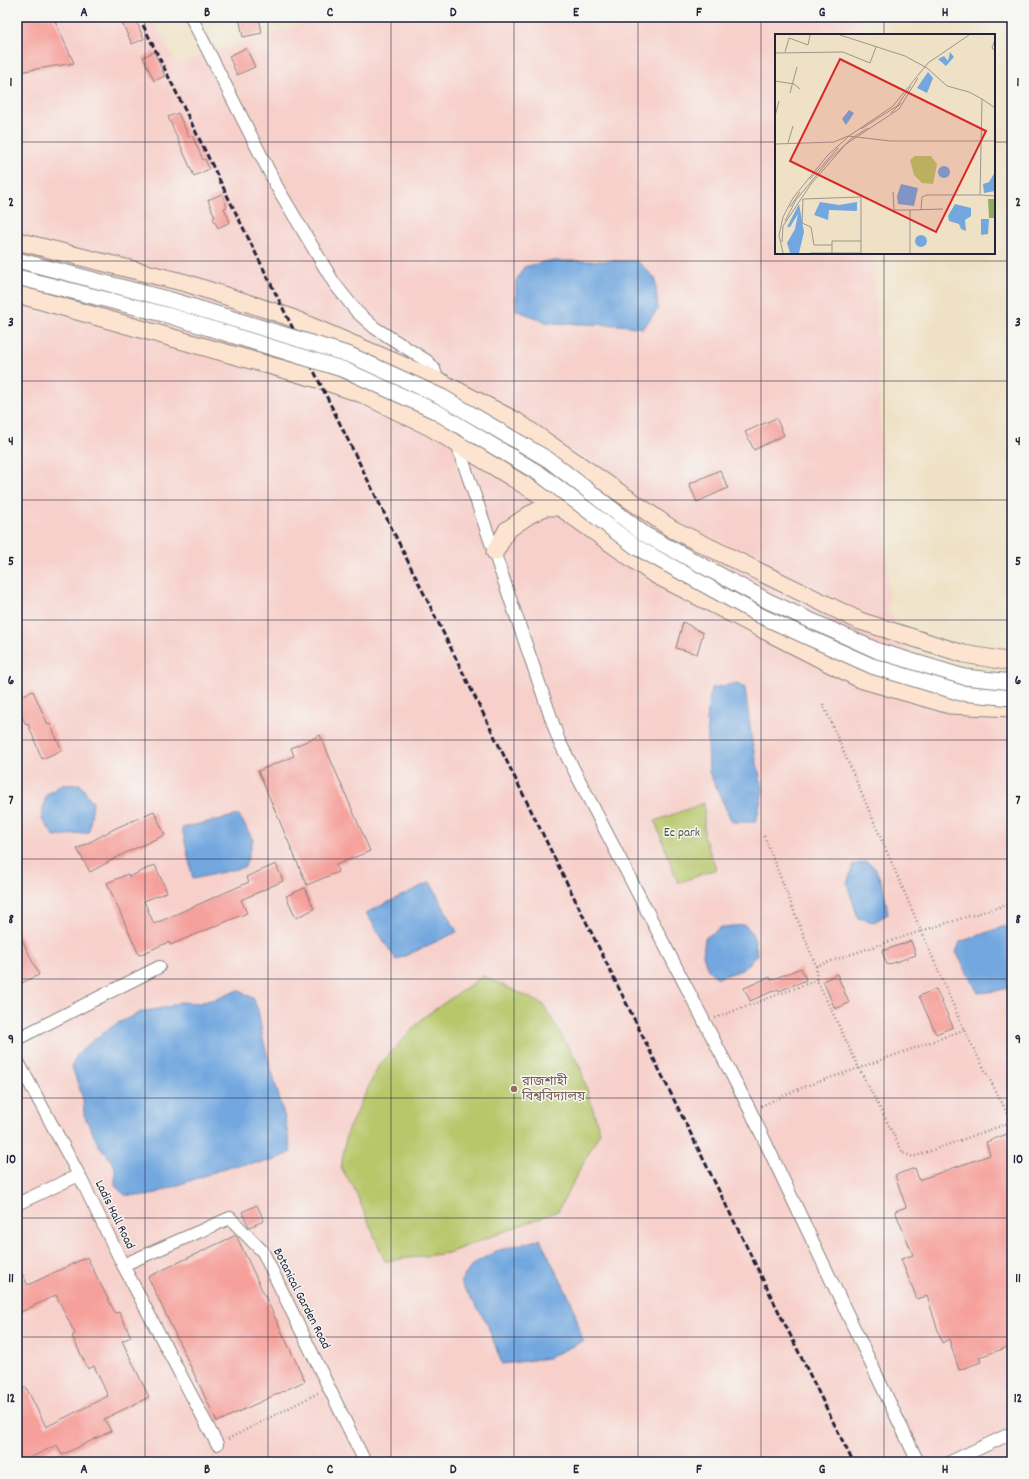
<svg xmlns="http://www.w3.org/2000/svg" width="1029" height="1479" font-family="Dekko,'Noto Sans Bengali',sans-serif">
<rect width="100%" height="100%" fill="#f6f6f2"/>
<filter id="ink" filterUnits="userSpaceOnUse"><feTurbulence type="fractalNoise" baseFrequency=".025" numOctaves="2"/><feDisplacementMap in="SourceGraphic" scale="8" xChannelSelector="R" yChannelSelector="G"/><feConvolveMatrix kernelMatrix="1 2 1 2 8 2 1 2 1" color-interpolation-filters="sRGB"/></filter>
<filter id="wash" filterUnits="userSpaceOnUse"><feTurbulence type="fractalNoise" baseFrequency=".012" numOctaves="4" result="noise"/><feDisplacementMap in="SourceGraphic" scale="16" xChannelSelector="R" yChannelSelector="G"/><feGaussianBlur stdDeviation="0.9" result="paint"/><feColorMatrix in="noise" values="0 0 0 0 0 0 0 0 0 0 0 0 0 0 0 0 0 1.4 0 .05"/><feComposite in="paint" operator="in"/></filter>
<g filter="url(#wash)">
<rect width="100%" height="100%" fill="#efe1c5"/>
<path fill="#f7d0cb" d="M17 17H151L177 64 325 17H863L864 35H776V253H873L889 611 941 709 1012 715V1462H17Z"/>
<g fill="#b7c76a" stroke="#6c7452">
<path d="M704 803V837L716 869 678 883 655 821Z"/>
<path d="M483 976 543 1004 580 1067 600 1132 558 1211 448 1253 385 1261 354 1188 341 1168 347 1132 379 1065 424 1017Z"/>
</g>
<g fill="#72a7df" stroke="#4a648d">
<path d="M548 261H637L655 278 658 309 643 328 620 325 549 323 516 310V281L524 267Z"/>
<path d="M738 683 745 688 752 742 763 790 756 822H732L709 772 707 719 711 688Z"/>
<path d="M80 784 93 803 89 832 55 837 41 818 46 795 61 785Z"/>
<path d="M239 815 253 840 245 867 193 879 182 828Z"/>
<path d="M866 862 875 868 883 886 888 914 874 922 858 918 847 884 853 865Z"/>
<path d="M430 882 457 932 396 960 366 913Z"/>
<path d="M744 925C754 930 756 945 757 955L742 970 718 978 708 970 703 955 705 938 722 927Z"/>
<path d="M1005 926 1012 934V987L996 991 978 993 956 952 960 942Z"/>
<path d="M238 990 253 998 258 1010 263 1039 285 1119 291 1152 272 1161 231 1166 148 1196 125 1195 115 1186V1167L107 1155 99 1146 84 1115 83 1099 72 1067 76 1056 93 1040 116 1024 141 1012 168 1007 180 1002 199 1003 219 998Z"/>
<path d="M540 1239 572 1303 583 1341 548 1358 502 1364 486 1321 460 1282 473 1264 496 1251Z"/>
</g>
<g id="blocks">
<g fill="#f6a09b">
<path d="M17 17H53L74 63 18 72Z"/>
<path d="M239 17H259L262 33 243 37Z"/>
<path d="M135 18 144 39 132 44 122 23Z"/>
<path d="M246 48 255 67 237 75 229 56Z"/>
<path d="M154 52 165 76 154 81 143 57Z"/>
<path d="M178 113 189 137 192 135 203 160 205 159 209 169 194 176 168 117Z"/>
<path d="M222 194 227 207 224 208 230 222 218 228 213 218 215 217 208 200Z"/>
<path d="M776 418 784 435 754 450 745 432Z"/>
<path d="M720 470 728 488 697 502 689 484Z"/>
<path d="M683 622 703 633 697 654 676 648Z"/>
<path d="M33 691 48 725 50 724 62 750 42 759 28 724 26 725 17 706V698Z"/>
<path d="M320 735 370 851 336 865 338 872 307 885 258 771 294 756 291 748Z"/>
<path d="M154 811 165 835 127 852 90 872 77 849 114 829Z"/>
<path d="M276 864 283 881 241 900 247 913 170 945 169 942 139 955 107 883 128 874 129 877 155 865 167 892 144 901 154 924 249 882 246 877Z"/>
<path d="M305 888 314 909 296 918 286 896Z"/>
<path d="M17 929 39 975 17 985Z"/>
<path d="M911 941 916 955 887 965 882 951Z"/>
<path d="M801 968 806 980 779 991 778 989 750 1001 744 988 770 977 771 980Z"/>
<path d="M837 974 849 1003 835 1009 823 981Z"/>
<path d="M936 989 953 1027 936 1034 919 996Z"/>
<path d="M1007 1134 1012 1150V1346L979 1357 981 1362 959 1370 949 1339 942 1343 927 1296 917 1299 901 1259 913 1255 895 1211 906 1207 895 1175 915 1168 919 1180 990 1155 986 1142Z"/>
<path d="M257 1205 264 1221 249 1227 242 1212Z"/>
<path d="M236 1235 305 1381 217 1422 148 1277Z"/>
<path d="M87 1257 115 1313 119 1312 131 1337 122 1341 149 1397 104 1419 111 1431 62 1455 57 1445 21 1462 17 1454V1391L26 1387 46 1427 108 1396 94 1366 88 1369 72 1336 75 1334 56 1295 17 1314V1264L28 1285Z"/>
</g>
</g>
</g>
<g filter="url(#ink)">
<use href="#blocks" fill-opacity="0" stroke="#888280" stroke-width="1"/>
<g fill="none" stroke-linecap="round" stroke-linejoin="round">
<defs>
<g id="minor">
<path d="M191 17 277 187 334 283 357 312 375 328 427 361 434 369 439 385"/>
<path d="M456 441 559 741 750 1110 918 1462"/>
<path d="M17 1039 159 967"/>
<path d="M17 1060 79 1175"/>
<path d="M17 1204 79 1175 123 1265 217 1444"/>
<path d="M123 1265 230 1218 263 1252 365 1462"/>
<path d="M950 1462 1012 1433"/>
</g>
<g id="secondary">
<path d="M17 241 186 283 287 316 437 380 516 421 672 529 860 621 964 654 1012 662"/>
<path d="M17 294 318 379 362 394 430 427 560 507 654 574 860 679 950 705 1012 708"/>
<path d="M495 552 507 530 529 515 545 507H560"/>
</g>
</defs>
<use href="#minor" stroke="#888280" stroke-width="14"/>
<use href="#secondary" stroke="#888280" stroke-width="19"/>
<g stroke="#888280" stroke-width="2.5" stroke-dasharray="1 3" stroke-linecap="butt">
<path d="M823 704 964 1030 1012 1122"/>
<path d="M764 836 816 966 817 980 859 1068 903 1153 913 1157 1012 1122"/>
<path d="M816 966 921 931 1012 903"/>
<path d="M715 1018 817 980"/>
<path d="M761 1106 806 1086 859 1068 964 1030"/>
<path d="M228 1439 318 1393"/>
</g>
<use href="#minor" stroke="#fff" stroke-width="12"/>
<use href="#secondary" stroke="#fde4d0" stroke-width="17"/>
<path stroke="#22223b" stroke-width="3" stroke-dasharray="6 3" stroke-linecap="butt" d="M139 17 853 1462"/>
<defs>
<g id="tertiary-bridge">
<path d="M17 260 171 300 350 355 442 397 549 460 644 534 768 601 878 651 964 677 1012 682"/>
<path d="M17 277 167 315 345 370 435 411 540 474 636 547 761 616 872 666 961 693 1012 698"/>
</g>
</defs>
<use href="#tertiary-bridge" stroke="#888280" stroke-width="17" stroke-linecap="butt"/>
<use href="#tertiary-bridge" stroke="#fff" stroke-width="15"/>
</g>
</g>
<path fill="none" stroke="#22223b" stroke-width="1" stroke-opacity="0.55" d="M145 17V1462M268 17V1462M391 17V1462M514 17V1462M638 17V1462M761 17V1462M884 17V35M17 142H776M994 142H1012M884 253V1462M17 261H1012M17 381H1012M17 500H1012M17 620H1012M17 740H1012M17 859H1012M17 979H1012M17 1098H1012M17 1218H1012M17 1337H1012"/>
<circle fill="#8d6e63" stroke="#f6f6f2" stroke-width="1.5" cx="514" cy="1089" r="4"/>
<g text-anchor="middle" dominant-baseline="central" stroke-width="3" stroke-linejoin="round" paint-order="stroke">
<g font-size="13" fill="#4f5449" stroke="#f6f6f2">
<text x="682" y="833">Ec park</text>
</g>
<g font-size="13" fill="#785e54" stroke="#f6f6f2" text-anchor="start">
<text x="522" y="1082">রাজশাহী<tspan x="522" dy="15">বিশ্ববিদ্যালয়</tspan></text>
</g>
<g font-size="13" fill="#22223b" stroke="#f6f6f2">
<text transform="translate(114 1215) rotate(64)">Ladis Hall Road</text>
<text transform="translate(301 1299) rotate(63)">Botanical Garden Road</text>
</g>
</g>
<g transform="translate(775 34)">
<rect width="220" height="220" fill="#efe1c5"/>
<path d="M140 122H156L162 130 158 150 147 149 139 141 135 126Z" fill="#b7c76a"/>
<path d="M213 165H220V184H214Z" fill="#91ac5e"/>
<path d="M175 18 179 23 171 32 163 25 169 22 173 27ZM153 38 158 44 152 59 142 54ZM74 76 79 79 71 91 67 85ZM163 138a6 6 0 1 1 12 0a6 6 0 1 1-12 0ZM220 138V157L209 159 208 150 214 148ZM126 150 143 154 139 172 123 170 122 162ZM45 168 64 171 82 168V177L54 176 53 186 39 181ZM24 170 29 198 24 219H15L12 209 20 195 23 180 15 193H12ZM180 170 196 174V182L190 186 191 197 186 195 184 190 174 187 173 182ZM206 185H214L213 200 206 201ZM140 207a6 6 0 1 1 12 0a6 6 0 1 1-12 0Z" fill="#72a7df"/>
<path fill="none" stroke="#9d958e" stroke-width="1" d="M65 1 130 22 152 34 172 52 194 58 207 65 205 161 220 162M220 5 217 14 220 17M10 18 14 4 33 11 35 1M0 19 68 18 95 29 101 13M0 47 19 50 25 55M15 59 22 33M207 65 220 74M116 79 126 69M0 82 4 67M86 95 122 72 136 52M13 109 18 92M0 110 59 108 73 102 115 107H220M35 145 63 114M118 158 119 176H135M15 173 25 158M146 176 147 163 152 161H205M10 187 21 166 54 126 77 104 93 94M7 208 8 192 36 150 71 110 124 75 143 44M57 211H39L36 193 27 189 28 165 86 163V219M8 219 4 201 8 183 18 164 52 122 74 102 118 72 153 29 194 1M35 219H86M57 219V207H86M135 219V176L168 175"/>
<path fill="#d62828" fill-opacity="0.15" stroke="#d62828" stroke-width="2" d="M65 25 211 97 161 198 15 127Z"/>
<rect width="220" height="220" fill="none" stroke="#22223b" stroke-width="2"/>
</g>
<rect width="1029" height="1479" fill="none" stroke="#f6f6f2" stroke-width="44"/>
<rect x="22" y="22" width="985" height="1435" fill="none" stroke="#22223b" stroke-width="1.5"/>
<g font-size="13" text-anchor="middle" font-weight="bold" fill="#22223b">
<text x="84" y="16">A</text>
<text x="207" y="16">B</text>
<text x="330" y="16">C</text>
<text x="453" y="16">D</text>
<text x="576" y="16">E</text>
<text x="699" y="16">F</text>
<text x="822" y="16">G</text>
<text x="945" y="16">H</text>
<text x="11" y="86">1</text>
<text x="1018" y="86">1</text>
<text x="11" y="206">2</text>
<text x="1018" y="206">2</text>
<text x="11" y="326">3</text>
<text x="1018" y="326">3</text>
<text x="11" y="445">4</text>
<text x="1018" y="445">4</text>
<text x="11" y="565">5</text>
<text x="1018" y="565">5</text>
<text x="11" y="684">6</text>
<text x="1018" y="684">6</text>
<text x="11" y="804">7</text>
<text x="1018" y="804">7</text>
<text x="11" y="923">8</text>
<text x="1018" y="923">8</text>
<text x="11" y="1043">9</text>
<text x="1018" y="1043">9</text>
<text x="11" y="1163">10</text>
<text x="1018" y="1163">10</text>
<text x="11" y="1282">11</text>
<text x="1018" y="1282">11</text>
<text x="11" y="1402">12</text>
<text x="1018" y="1402">12</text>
<text x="84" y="1473">A</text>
<text x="207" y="1473">B</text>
<text x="330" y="1473">C</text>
<text x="453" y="1473">D</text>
<text x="576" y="1473">E</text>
<text x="699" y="1473">F</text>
<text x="822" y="1473">G</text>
<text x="945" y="1473">H</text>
</g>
</svg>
